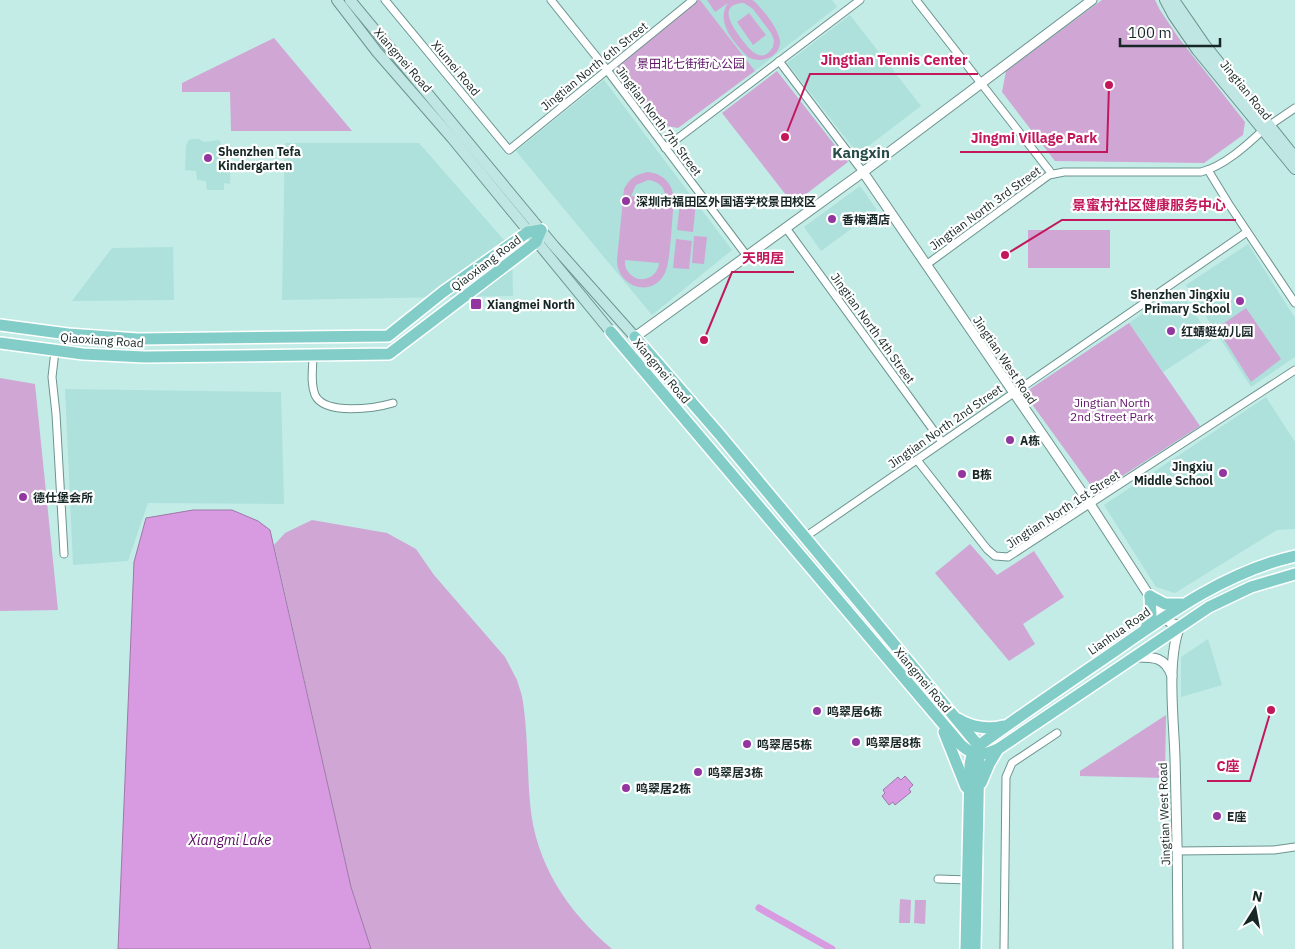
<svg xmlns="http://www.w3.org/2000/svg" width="1295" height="949" font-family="'IBM Plex Sans','Noto Sans SC',sans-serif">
<rect width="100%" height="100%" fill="#c3ece7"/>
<g fill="#aee1db">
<path d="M700 0H832L837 7 755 71Z"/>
<path d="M850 15 921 106 858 154 787 63Z"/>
<path d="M604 80 732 250 652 315 516 151Z"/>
<path d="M192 139H199L204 142 219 140 222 145H231L230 184 224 183V190H207L206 181 197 180 196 171 185 170 186 145 189 140Z"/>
<path d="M285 143H419L512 249 513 296 282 300Z"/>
<path d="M860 186 877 210 821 251 804 227Z"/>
<path d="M1248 244 1295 318V357L1251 387 1186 285Z"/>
<path d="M173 247 174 300 72 301 112 248Z"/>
<path d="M1179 289 1212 340 1163 372 1129 323Z"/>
<path d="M65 389 281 392 284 504 148 503 128 561 73 565Z"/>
<path d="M1266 397 1295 442V529L1277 530 1175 593 1156 587 1104 505Z"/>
<path d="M1208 639 1222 685 1181 697V657Z"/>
</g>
<g fill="#d0a6d5" fill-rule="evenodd">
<path d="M698 0H700L755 71 678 128 660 125 617 67Z"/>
<path d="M707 0H752L754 1C763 10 774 23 778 34 787 53 764 66 748 57 734 43 715 22 728 3L715 12ZM744 3 753 9 771 33 774 40 773 47C761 66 749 49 740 37 732 26 717 4 744 3Z"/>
<path d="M1102 0H1155L1160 10 1178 37 1245 122 1243 135 1204 163 1055 161 1002 92 1006 71Z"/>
<path d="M749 13 766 35 753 45 737 22Z"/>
<path d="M274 38 352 131H231L230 92H182V83Z"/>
<path d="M777 71 848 162 793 204 722 113Z"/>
<path d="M648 172C663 174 673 183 674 200 672 216 671 260 665 273 652 299 617 287 617 260L624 189C629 179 636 174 648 172ZM648 180C659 181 666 188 665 199L631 196 636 185ZM625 260 659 263V264C657 275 649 280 638 279 630 276 624 269 625 260Z"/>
<path d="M680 202 696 203 693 232 677 230Z"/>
<rect x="1028" y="230" width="82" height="38"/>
<path d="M694 236 707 237 704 264 692 263Z"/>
<path d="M676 239 692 241 689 269 673 268Z"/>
<path d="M1246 308 1281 359 1251 382 1217 328Z"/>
<path d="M1129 323 1200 426 1102 489 1092 487 1029 400 1030 389Z"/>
<path d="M0 378 35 384 58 610 0 611Z"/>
<path d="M312 520 387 533 416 549 434 575 505 657 517 680 522 696C528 731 527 768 530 803 535 863 567 911 612 949H371L351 887 274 545 285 533Z"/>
<path d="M970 544 997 575 1034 551 1064 597 1023 624 1035 644 1009 661 935 573Z"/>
<path d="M1166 715 1165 778 1080 776V771Z"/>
<path d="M900 899 911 900 910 923H899Z"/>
<path d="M915 900H926L925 924 914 923Z"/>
</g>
<g fill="#d89ae0" stroke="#9e78a8">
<path d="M193 510H232L258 521 270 530 351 887 371 949H118L134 562 146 518Z"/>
<path d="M905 776 913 785 909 789 911 792 895 805 893 802 889 805 882 796 885 793 883 790 898 777 901 780Z"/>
</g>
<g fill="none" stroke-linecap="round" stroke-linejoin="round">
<path stroke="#d89ae0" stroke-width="7" d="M759 908 832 949"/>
<defs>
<g id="minor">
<path d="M385 0 509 150 693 0"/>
<path d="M551 0 607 70 747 256"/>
<path d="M916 0 1052 174"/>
<path d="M779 61 863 172"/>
<path d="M1267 127 1295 108"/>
<path d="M665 148 860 0"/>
<path d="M1208 170 1230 206 1295 303"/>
<path d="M786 228 942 442"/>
<path d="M926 265 1049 175 1064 172H1201C1224 166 1246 146 1263 130"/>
<path d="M55 351 52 377 56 414 64 554"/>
<path d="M313 355C313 368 310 383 315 395 325 416 376 408 393 403"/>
<path d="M917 460 987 549 995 556 1008 557 1295 370"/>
<path d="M805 537 1247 232"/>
<path d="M1177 851 1274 850 1295 847"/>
<path d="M938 879 970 880"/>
<path d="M1004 949 1006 777 1012 763 1057 733"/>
</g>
<g id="tertiary">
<path d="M863 172 1090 504 1163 617 1171 623 1180 626C1166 660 1174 721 1175 758 1177 822 1178 885 1178 949"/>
<path d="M635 337 863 172 1092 0"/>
<path d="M1134 657C1153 657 1165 656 1172 676"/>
</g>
<g id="secondary">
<path d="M337 0 377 52 452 138 611 332"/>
<path d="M350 0 554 246 635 337"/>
<path d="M1165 0 1173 15 1197 50 1295 169"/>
<path d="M1174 0 1205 45 1295 157"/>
</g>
<g id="primary">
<path d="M0 325 68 334 138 339 388 336 443 292 528 232 541 230"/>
<path d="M611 332 961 745C973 756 984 756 998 749L1209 607 1251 587 1295 574"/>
<path d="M635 337 720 435 977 744 979 752 975 949"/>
<path d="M0 343 83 354 144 357 389 354 536 242 541 230"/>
<path d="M1150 596 1165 604H1181"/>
<path d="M1146 628 1151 615 1150 596"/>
<path d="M958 719C971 727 988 730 1003 726"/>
<path d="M944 732 966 787"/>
<path d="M981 783 989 764 998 749"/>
<path d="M966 949 970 767C970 757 974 750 981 744 1024 713 1068 683 1112 653 1169 613 1226 572 1295 556"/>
</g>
</defs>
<use href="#minor" stroke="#6d948f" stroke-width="9"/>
<use href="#tertiary" stroke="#6d948f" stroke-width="11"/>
<use href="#secondary" stroke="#6d948f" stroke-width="12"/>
<use href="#primary" stroke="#fff" stroke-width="14"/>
<use href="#minor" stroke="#fff" stroke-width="7"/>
<use href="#tertiary" stroke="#fff" stroke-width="9"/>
<use href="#secondary" stroke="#c0e6e3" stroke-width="10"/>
<use href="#primary" stroke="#82cdc7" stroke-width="11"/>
</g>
<g fill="#9336a0" stroke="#fff" stroke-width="2">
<circle cx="208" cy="158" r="5"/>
<circle cx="626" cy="201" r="5"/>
<circle cx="832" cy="219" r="5"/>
<circle cx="1240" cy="301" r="5"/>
<rect x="470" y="298" width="12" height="12" rx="2.5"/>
<circle cx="1171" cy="331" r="5"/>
<circle cx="1010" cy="440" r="5"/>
<circle cx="1223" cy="473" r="5"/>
<circle cx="962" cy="474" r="5"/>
<circle cx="23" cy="497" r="5"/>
<circle cx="817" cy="711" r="5"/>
<circle cx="856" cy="742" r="5"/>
<circle cx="747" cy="744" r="5"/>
<circle cx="698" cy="772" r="5"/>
<circle cx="626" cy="788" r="5"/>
<circle cx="1217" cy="816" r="5"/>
</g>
<g text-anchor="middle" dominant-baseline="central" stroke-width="4.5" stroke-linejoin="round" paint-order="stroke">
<g font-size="12" fill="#172725" stroke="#fff">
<text transform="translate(403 60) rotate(49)">Xiangmei Road</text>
<text transform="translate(594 66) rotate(-39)">Jingtian North 6th Street</text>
<text transform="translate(456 68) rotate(50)">Xiumei Road</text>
<text transform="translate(1246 90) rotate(51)">Jingtian Road</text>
<text transform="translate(659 121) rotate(53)">Jingtian North 7th Street</text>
<text transform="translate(985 208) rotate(-36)">Jingtian North 3rd Street</text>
<text transform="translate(486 263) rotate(-37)">Qiaoxiang Road</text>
<text transform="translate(873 328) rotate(54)">Jingtian North 4th Street</text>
<text transform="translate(102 340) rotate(4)">Qiaoxiang Road</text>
<text transform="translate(1005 360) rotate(56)">Jingtian West Road</text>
<text transform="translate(662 371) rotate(50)">Xiangmei Road</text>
<text transform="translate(945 426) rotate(-35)">Jingtian North 2nd Street</text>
<text transform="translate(1063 509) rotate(-33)">Jingtian North 1st Street</text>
<text transform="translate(1119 631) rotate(-35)">Lianhua Road</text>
<text transform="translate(923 680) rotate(50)">Xiangmei Road</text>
<text transform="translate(1164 814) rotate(-92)">Jingtian West Road</text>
</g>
<g font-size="12" fill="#5f1368" stroke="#fff">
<text x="691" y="63">景田北七街街心公园</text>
<text x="1112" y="402">Jingtian North<tspan x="1112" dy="14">2nd Street Park</tspan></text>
</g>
<g font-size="12" font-weight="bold" fill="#172725" stroke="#fff" text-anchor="start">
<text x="218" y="151">Shenzhen Tefa<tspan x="218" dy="14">Kindergarten</tspan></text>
<text x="636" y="201">深圳市福田区外国语学校景田校区</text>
<text x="842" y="219">香梅酒店</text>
<text x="1230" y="294" text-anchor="end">Shenzhen Jingxiu<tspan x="1230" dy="14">Primary School</tspan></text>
<text x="487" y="304">Xiangmei North</text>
<text x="1181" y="331">红蜻蜓幼儿园</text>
<text x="1020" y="440">A栋</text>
<text x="1213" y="466" text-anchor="end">Jingxiu<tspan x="1213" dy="14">Middle School</tspan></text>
<text x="972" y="474">B栋</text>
<text x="33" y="497">德仕堡会所</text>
<text x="827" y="711">鸣翠居6栋</text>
<text x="866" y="742">鸣翠居8栋</text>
<text x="757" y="744">鸣翠居5栋</text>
<text x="708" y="772">鸣翠居3栋</text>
<text x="636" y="788">鸣翠居2栋</text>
<text x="1227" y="816">E座</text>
</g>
<g font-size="14" font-style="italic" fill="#5a0c64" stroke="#fff">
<text x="230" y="840">Xiangmi Lake</text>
</g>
<g font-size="15" font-weight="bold" fill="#284d49" stroke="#fff">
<text x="861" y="152">Kangxin</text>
</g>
</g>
<path fill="none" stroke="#c2185b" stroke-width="2" d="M785 137L810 74H978M1109 85L1107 152H960M1005 255L1062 220H1236M704 340L732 272H794M1271 710L1250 781H1207"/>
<g fill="#c2185b" stroke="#fff" stroke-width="2">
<circle cx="785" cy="137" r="5"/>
<circle cx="1109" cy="85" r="5"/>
<circle cx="1005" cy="255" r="5"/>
<circle cx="704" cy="340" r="5"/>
<circle cx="1271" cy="710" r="5"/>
</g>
<g font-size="14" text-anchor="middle" font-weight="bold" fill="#c2185b" stroke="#fff" stroke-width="4.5" stroke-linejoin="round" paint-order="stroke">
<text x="894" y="65">Jingtian Tennis Center</text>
<text x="1034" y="143">Jingmi Village Park</text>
<text x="1149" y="210">景蜜村社区健康服务中心</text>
<text x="763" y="263">天明居</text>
<text x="1228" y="771">C座</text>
</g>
<g transform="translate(1255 909) rotate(11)" stroke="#ffffff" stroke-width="4" paint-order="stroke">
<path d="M0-4L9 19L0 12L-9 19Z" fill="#172725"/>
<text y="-8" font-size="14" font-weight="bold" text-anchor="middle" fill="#172725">N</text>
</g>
<path d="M1120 38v8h100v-8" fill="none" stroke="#172725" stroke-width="2.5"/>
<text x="1128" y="38" font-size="15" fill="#172725" stroke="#ffffff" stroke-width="4" paint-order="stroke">100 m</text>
</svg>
